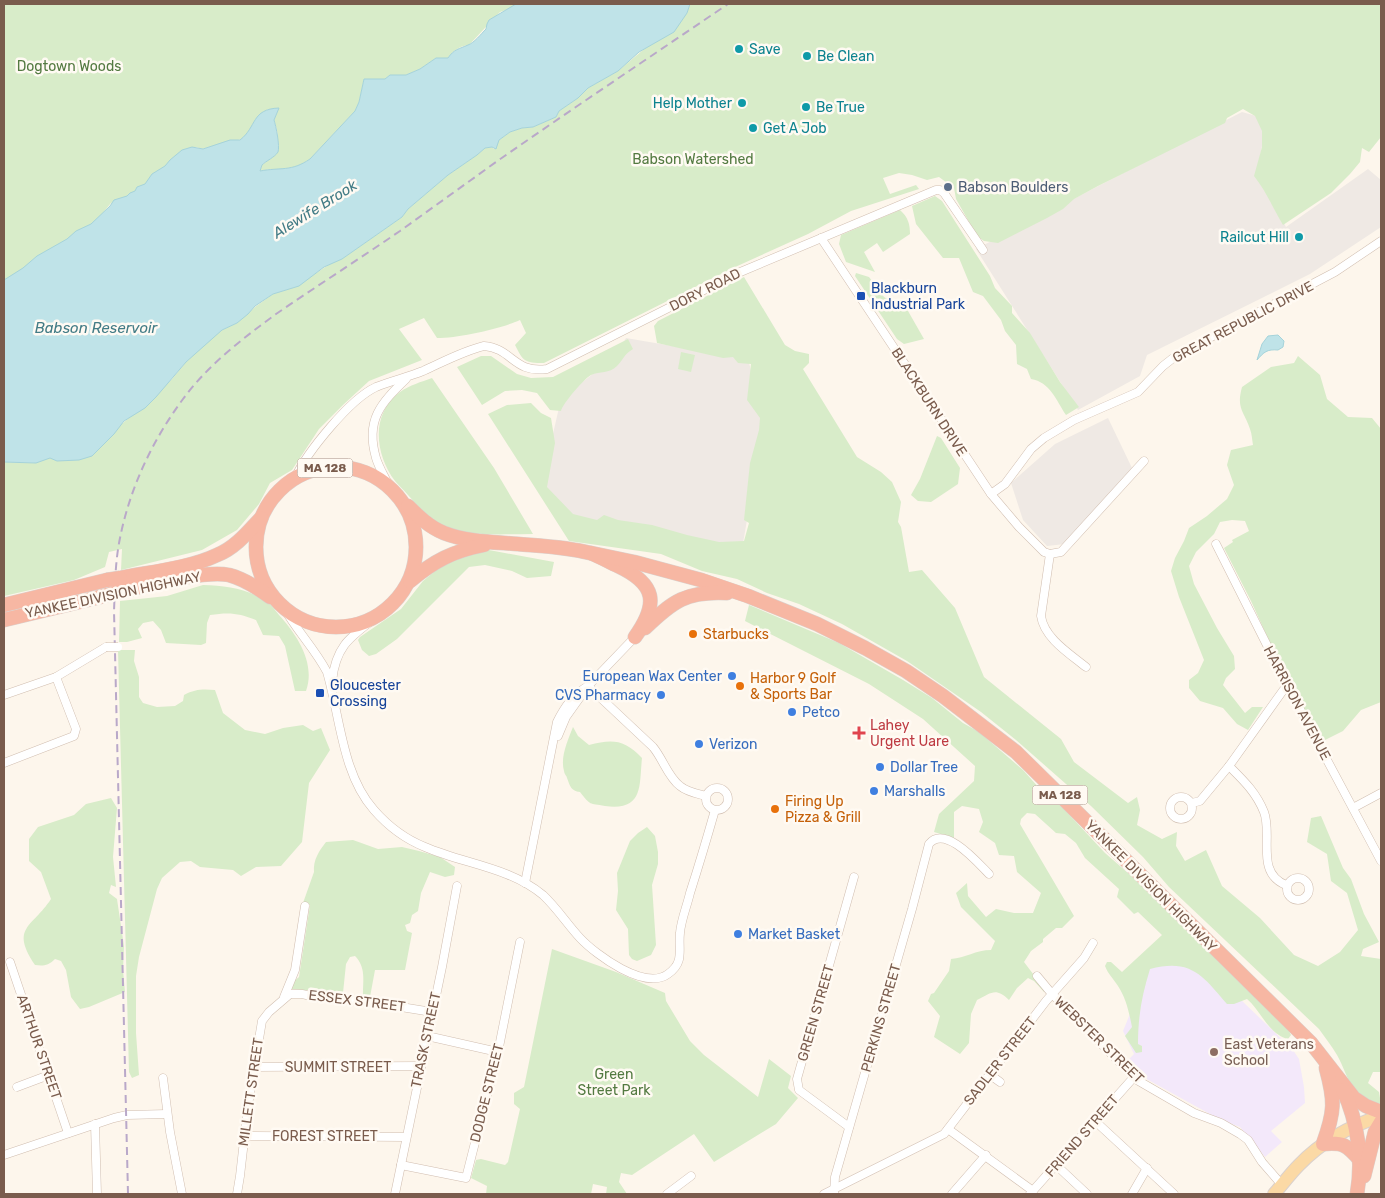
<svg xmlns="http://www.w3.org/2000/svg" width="1385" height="1198" font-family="Rubik,sans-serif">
<rect width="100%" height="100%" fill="#fdf6ec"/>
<g fill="#efe9e4">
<path d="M1242 112 1267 119 1257 173 1286 227 1368 169 1381 180V227L1310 274 1147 355 1140 376 1078 410 976 249Z"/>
<path d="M626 338 748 359 764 421 742 549 569 518 541 486 561 399 594 373 610 367Z"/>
<path d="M1108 418 1132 468 1065 544 1047 546 1023 520 1011 483 1055 444Z"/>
</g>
<path fill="#f3e8fa" d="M1176 946 1239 998 1293 1050 1299 1059 1304 1087 1305 1103 1271 1131 1282 1142 1265 1157 1240 1127 1221 1120 1188 1102 1134 1072 1125 1063 1134 1054 1123 1031 1132 1009 1121 991Z"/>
<g fill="#d8ecc9">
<path d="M4 4H516L509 9 500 12 469 45C460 46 453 50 448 58H436L420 69 406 75H390L385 79H364L359 102 355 111 310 159C289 174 281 166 260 171L262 165 275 155 279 149 277 130 274 120 278 109H268L246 138 202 149 196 147 128 197 111 203 93 225 35 258 13 279 4 280Z"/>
<path d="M690 4H1381V137L1369 152 1362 148 1360 162 1350 174 1331 193 1283 225C1273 208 1266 191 1254 176L1262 147V131L1255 116 1243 109 1227 118 1225 123 1098 186 1074 199 1063 209 1047 218 998 243 984 241 977 236 956 199 954 188 939 177 927 180 912 175 899 173 883 178 890 194 916 185 919 189 851 211 808 234 733 268 544 363C524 363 523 361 515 345L526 333 520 320C500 329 459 338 437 338L424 318 399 329 422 360 369 381 344 404 319 429 292 470 270 483 259 504 237 530 202 550 121 570 122 549 109 552 105 567 74 580 4 596V462L33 463 123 423 172 379 186 362 206 342 222 330 237 323 255 307 273 294 295 287 345 254 346 256 402 217 408 209 448 175 477 155 485 148 492 147 494 149 499 140 510 132 522 128 533 127 556 117 559 111 578 98 588 88 618 71 687 13Z"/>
<path d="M935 196 942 201 990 276 995 288 1012 306V313L1030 333 1060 382 1079 407 1066 415C1056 400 1050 382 1031 379L1027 369 1017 364 1016 345 1005 331 1001 320 983 296 973 292 959 258H943L916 224 912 206Z"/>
<path d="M900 210C908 217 910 224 910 234L883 252 877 243 864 252 875 272 846 262 839 244 841 235Z"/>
<path d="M856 273 869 277 884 297 908 311 924 339 904 344 897 339 855 276Z"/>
<path d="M744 277 785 345 795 351 809 354V363L803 369 857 457 881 472 892 482 901 502 898 522 901 527 909 572 922 570 955 608 984 677 1061 739 1074 762 1128 803 1137 797 1140 810 1137 825 1162 839 1177 832 1176 846 1185 861 1206 850 1222 886 1260 918 1294 955 1318 966 1340 952 1358 930 1347 893 1331 881 1327 854 1307 842 1311 818 1321 816 1343 868 1351 879 1364 914 1379 942 1363 949 1361 956 1381 959V1072H1373L1368 1083 1379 1092 1381 1104C1349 1099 1350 1078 1337 1055 1332 1046 1325 1038 1319 1029L1169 887 1143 857 1091 806 1016 740 981 712 907 661 842 624 799 604 767 593 737 579 702 571 661 554 569 541 488 414 507 405 531 403 541 413 551 418 555 443 547 487 573 514 597 520 604 515 618 520 652 525 687 535 719 542 744 541 749 523 744 520 750 463 759 430 760 418 747 400 751 364 738 363 733 357 723 358 657 343 654 326 658 321Z"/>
<path d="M628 339 633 349C623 355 624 359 617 366 609 374 600 371 591 375 584 379 563 403 561 411L550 410 537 393 522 390 505 391 482 405 457 367 481 356H491L517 374 531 378 553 377Z"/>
<path d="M681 352 695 355 691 372 678 369Z"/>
<path d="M1298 356 1320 375 1327 399 1348 417 1372 418 1381 429V702L1361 710 1343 731 1323 741 1286 678 1251 601 1224 548 1233 542 1232 540 1249 531 1245 521 1232 520 1220 522 1214 534 1196 552 1189 566 1194 584 1217 628 1234 656 1235 669 1226 678 1223 685 1245 713 1252 707H1263L1248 730 1237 724 1223 708 1200 701 1189 688V680L1198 673 1204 660 1179 597 1171 571 1175 558 1184 541 1189 528 1207 516 1227 499 1234 485 1227 465 1231 450 1253 445C1252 440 1252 434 1250 429 1244 411 1236 409 1242 387L1271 367 1294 363Z"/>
<path d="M432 378 494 468 533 534C505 534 473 537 446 527 430 521 419 507 408 495 404 490 399 486 395 481 375 454 370 414 400 392 410 385 421 382 432 378Z"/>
<path d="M937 436 941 438 960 468 958 484 931 502 918 501 911 495 920 479Z"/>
<path d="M489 550 554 562 551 576 527 578 512 571 485 565 469 567 397 639 376 654 369 656 362 650 358 640 360 637 401 609 423 581 446 562Z"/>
<path d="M203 585C226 586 246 588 266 601 271 604 275 610 279 615 297 635 316 663 306 691H295L285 646 279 636 263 635 256 620C239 613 229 612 210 615L207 623 206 643 201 645 166 643 161 630 153 621 143 623 138 629 142 638 127 642H119L120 601 167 596Z"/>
<path d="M749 605 839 643 903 680 932 698 963 723 979 732 1023 770 1040 789 1063 808 1105 853 1150 892 1201 942 1239 982 1262 1002 1288 1029 1291 1035 1288 1039C1269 1035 1261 1011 1247 999L1234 1004H1227C1203 976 1191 958 1150 969 1142 995 1138 1016 1138 1044L1142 1046V1052L1136 1053 1125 1036 1132 1027C1129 1012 1126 998 1118 986 1113 978 1108 974 1105 966L1107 962H1111L1122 972 1162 935 1138 912 1134 914 1117 897 1119 889 1085 858 1076 843 1065 834 1056 833 1035 814 1027 813 1021 819 1020 824 1074 916 1062 928H1056L1043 939V942L1031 951 1024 962 1046 991 1044 992 1034 981 1028 978 1017 988 1009 1000C995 987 992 993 977 1000L971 1014 969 1043 960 1054 934 1037 940 1016 928 1001 931 994 934 993 949 971 951 959C965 958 976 950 991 950L995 941 961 907 956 893 967 883 968 896 986 917 996 909 1014 913H1033L1041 893 1017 872 1014 856 999 855 995 843 979 832 983 822 979 809 962 806 954 812V838L934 832 939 814 974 781 975 766 923 719 869 684 745 621Z"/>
<path d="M118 650H135L134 661 139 677V697L143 703 157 707 175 706 183 701 184 695C195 689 203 689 215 690L223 713 245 730 265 734 283 728 303 725 313 731 321 728 330 750 309 783 302 842 281 866 256 867 241 876 233 870 200 867 191 861 180 862 162 878 157 889 139 957 136 976V1033L139 1075 132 1078 129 1072Z"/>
<path d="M573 727 578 736 589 745C612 739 624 739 642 758 639 786 644 811 605 806 589 803 591 806 580 792 571 791 570 786 567 778 567 776 564 774 564 771 560 757 568 740 573 727Z"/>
<path d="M111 798 117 808 113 857 116 887 111 885 109 893 117 899 124 946 123 970 125 992 89 1007 80 1009 71 997 66 970 61 961 55 959C48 966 43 966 35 965 10 927 32 928 51 899L41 872 29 861V839L38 827 74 815 86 804Z"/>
<path d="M647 827 655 836 658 852V864L652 885 656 945 651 955 637 961 632 959 629 955 628 929 616 910 618 891 617 873 630 841 638 833Z"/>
<path d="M353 840 378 849 402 847 419 851 440 857 455 867 454 875 445 877 430 872 421 893 418 911 412 915 410 923 405 925 407 931 412 933 405 970H375L370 997 363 995C363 980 366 967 355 956L350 957 346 964 343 993 292 989 293 982 299 977 310 905 303 903 314 872C313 860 319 851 326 842Z"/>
<path d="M552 949 616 972 665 993 666 1001 690 1041 704 1055 758 1097 769 1059 791 1076 788 1088 798 1098 776 1124 714 1162 694 1134 632 1175 621 1173 619 1182 627 1194H606L607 1187 593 1184 591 1194H486L487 1186 471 1178 476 1160 481 1159 505 1165 508 1162 520 1109 514 1104V1093L524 1087Z"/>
</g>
<g fill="#bfe3e8" stroke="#a5d3da">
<path d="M516 4H690L687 13 674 32 639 52 618 71 588 88 578 98 559 111 556 117 533 127 522 128 510 132 499 140 496 149 492 147 485 148 477 155 448 175 408 209 402 217 342 259 324 267 299 286 273 294 255 306 248 314 237 323 222 330 186 362 156 397 145 408 124 421 114 434 92 456 79 460 57 461 50 458 36 463 4 462V280L23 268 37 256 67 239 76 231 91 224 110 206 114 200 127 196 130 193 135 191 137 187 145 184 152 174 165 166 170 160 182 150 192 147 203 149 230 140H240C257 127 251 109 279 108L274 120C276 126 280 146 278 152 275 157 266 161 262 165L260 171C281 167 291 172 310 159L355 111 359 102 364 79H385L390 75H406L420 69 436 58H448C454 49 459 49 468 45 474 43 481 34 486 29L487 24 489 20Z"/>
<path d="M1278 335 1284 341 1283 347 1278 350C1267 349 1264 352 1257 360L1262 344 1268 336Z"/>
</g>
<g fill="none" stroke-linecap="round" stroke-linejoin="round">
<defs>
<g id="street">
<path d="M821 238 991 494 1019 527 1044 552 1050 554 1061 552 1144 461"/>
<path d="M295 478C307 452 350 399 376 387 391 381 408 377 423 371 443 362 463 351 484 346 512 348 514 374 547 369L738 273 936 190H940L944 193 983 250"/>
<path d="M389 486C385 477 379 468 376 458 365 420 381 403 406 379"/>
<path d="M991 494 1005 484 1031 449 1044 438 1074 420 1138 392 1163 366 1177 355 1335 272 1381 241"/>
<path d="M1216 544 1287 685 1381 861"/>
<path d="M1050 554 1041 616C1044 638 1070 654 1086 667"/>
<path d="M284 608C297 631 315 649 327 672 340 716 342 774 374 810 388 826 405 839 425 847 464 864 509 867 543 895 557 908 567 924 580 938 596 955 645 991 668 974 685 962 678 950 680 933 681 920 687 906 690 893 699 865 707 838 715 810"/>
<path d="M332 681C336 644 352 636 379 615"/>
<path d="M588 686 653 747C663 759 668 777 680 786 687 792 698 794 706 796"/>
<path d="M4 695 56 677 106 647"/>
<path d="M558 736 566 717 588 686 635 637"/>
<path d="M4 763 74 736 76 729 56 677"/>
<path d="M1229 766C1243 780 1256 792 1264 812 1273 835 1255 873 1286 885"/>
<circle cx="717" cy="799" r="11"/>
<circle cx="1181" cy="808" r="11"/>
<path d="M1192 803 1200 801 1229 766 1287 685"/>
<path d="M1353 808 1381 793"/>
<circle cx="1298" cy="889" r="11"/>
<path d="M525 883 557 722C565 706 573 695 588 686"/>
<path d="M10 962 68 1133"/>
<path d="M1037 976 1052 994 1137 1080 1194 1113 1221 1123 1240 1134 1248 1140 1262 1162 1282 1185"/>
<path d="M284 997 295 970 305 906"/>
<path d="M427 1036 498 1052"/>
<path d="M254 1067 421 1066"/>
<path d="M989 1074 1000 1082"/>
<path d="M163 1078 170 1132 182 1194"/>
<path d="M17 1087 49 1075"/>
<path d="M1095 1121 1174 1194"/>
<path d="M95 1124 97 1194"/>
<path d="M849 1127 799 1090 797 1079 854 877"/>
<path d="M948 1129 1033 1191"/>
<path d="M244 1136 406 1137"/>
<path d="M4 1155 114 1118 127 1115 167 1114"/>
<path d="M401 1165 466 1178 498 1052 520 942"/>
<path d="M1056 1165 1087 1194"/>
<path d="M237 1194 240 1176 248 1105 262 1021 269 1012 290 994H302L320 998 370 1002 432 1012"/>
<path d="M395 1194 442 967 457 886"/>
<path d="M667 1194 691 1176"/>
<path d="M824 1194 944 1134 1046 1001 1084 958 1093 943"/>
<path d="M834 1194 835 1177 912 909 929 844C945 824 978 863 989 874"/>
<path d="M952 1194 986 1155"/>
<path d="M1030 1194 1134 1077"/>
<path d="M1132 1194 1147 1168"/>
</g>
<path id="primary" d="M1274 1194C1282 1185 1290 1174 1299 1165 1322 1141 1350 1126 1381 1116"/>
<g id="highway">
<circle cx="336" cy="547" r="80"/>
<path d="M408 506C418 516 429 527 444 533 467 542 494 542 518 544 542 546 567 547 590 553 599 556 609 562 618 566 656 584 659 603 635 637"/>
<path d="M591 553 634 562 701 580 748 596 817 624 865 648 906 671 943 696 1016 752 1311 1043 1354 1098 1366 1106 1381 1112"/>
<path d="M120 578C150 572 190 568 217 555 235 548 248 532 261 518"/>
<path d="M410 581C434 561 453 551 484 545"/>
<path d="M118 592C146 586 203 570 229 575 244 579 258 588 270 597"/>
<path d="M4 605 107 580"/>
<path d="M4 620 108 595"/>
<path d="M645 628C673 601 686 591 727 593"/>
<path d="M1326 1068C1335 1101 1335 1111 1323 1144 1343 1142 1347 1145 1360 1160"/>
<path d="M1343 1090C1358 1122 1363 1160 1357 1194"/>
<path d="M1364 1176 1375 1132 1381 1122"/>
</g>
</defs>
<use href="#street" stroke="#d1beb0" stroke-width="9"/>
<use href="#primary" stroke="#dad1cd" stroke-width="14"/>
<use href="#highway" stroke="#dad1cd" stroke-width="15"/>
<use href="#street" stroke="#fff" stroke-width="8"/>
<use href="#primary" stroke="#fbd9a5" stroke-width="12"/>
<use href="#highway" stroke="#f7b7a3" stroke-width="14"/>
<path stroke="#b9a8c9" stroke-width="2" stroke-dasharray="8 5" stroke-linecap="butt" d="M128 1194 114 611C115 587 115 562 120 538 130 488 152 441 183 399 208 365 242 339 276 314 317 286 359 259 400 231 432 208 464 185 496 162 572 109 650 57 728 4"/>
<defs>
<path id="street-bridge" d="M106 647H118"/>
<g id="highway-bridge">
<path d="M107 580 120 578"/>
<path d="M108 595 118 592"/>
</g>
</defs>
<use href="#street-bridge" stroke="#d1beb0" stroke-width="9" stroke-linecap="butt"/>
<use href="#highway-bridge" stroke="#dad1cd" stroke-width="15" stroke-linecap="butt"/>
<use href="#street-bridge" stroke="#fff" stroke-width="8"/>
<use href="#highway-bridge" stroke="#f7b7a3" stroke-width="14"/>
</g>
<g fill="#0f9aa8" stroke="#fffaf3" stroke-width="2">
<circle cx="739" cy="49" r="5"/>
<circle cx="807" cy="56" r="5"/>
<circle cx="742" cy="103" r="5"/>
<circle cx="806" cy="107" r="5"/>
<circle cx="753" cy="128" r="5"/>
<circle cx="1299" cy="237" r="5"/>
</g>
<circle fill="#5c6f8a" stroke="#fffaf3" stroke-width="2" cx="948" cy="187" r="5"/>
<g fill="#1a4fb4" stroke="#fffaf3" stroke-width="2">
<rect x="856" y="291" width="10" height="10" rx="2.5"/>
<rect x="315" y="688" width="10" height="10" rx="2.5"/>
</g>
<g fill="#e8710a" stroke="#fffaf3" stroke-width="2">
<circle cx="693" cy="634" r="5"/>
<circle cx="740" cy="686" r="5"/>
<circle cx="775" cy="809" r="5"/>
</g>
<g fill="#3f7fe0" stroke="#fffaf3" stroke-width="2">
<circle cx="732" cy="676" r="5"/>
<circle cx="661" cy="695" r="5"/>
<circle cx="792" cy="712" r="5"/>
<circle cx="699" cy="744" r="5"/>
<circle cx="880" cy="767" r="5"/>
<circle cx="874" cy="791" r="5"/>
<circle cx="738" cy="934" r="5"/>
</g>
<path fill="#e0444e" stroke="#fffaf3" stroke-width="2" d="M856.5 725.5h5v5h5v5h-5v5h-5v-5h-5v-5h5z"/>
<circle fill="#8d6e63" stroke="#fffaf3" stroke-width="2" cx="1214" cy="1052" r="5"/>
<g text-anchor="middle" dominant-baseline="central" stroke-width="5" stroke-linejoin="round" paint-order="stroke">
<g fill="#fffaf3" stroke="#a28b7f" stroke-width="1">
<rect x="297.5" y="458.5" width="55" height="19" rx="4"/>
<rect x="1032.5" y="785.5" width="55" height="19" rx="4"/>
</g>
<g font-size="12" font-weight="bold" fill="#7a5c4d">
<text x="325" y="468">MA 128</text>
<text x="1060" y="795">MA 128</text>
</g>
<g font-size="14" fill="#0d838f" stroke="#fffaf3" text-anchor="start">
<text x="749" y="49">Save</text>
<text x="817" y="56">Be Clean</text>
<text x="732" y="103" text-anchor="end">Help Mother</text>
<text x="816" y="107">Be True</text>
<text x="763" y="128">Get A Job</text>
<text x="1289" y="237" text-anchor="end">Railcut Hill</text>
</g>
<g font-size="14" fill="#537a41" stroke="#fffaf3">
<text x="69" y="66">Dogtown Woods</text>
<text x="693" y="159">Babson Watershed</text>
<text x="614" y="1074">Green<tspan x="614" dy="16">Street Park</tspan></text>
</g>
<g font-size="14" fill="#4e5e75" stroke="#fffaf3" text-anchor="start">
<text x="958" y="187">Babson Boulders</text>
</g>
<g font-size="14" fill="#164399" stroke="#fffaf3" text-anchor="start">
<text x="871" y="288">Blackburn<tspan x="871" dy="16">Industrial Park</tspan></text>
<text x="330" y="685">Gloucester<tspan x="330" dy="16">Crossing</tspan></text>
</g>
<g font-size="14" fill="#7a5c4d" stroke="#fffaf3">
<text transform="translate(705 290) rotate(-27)">DORY ROAD</text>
<text transform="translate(1243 322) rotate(-28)">GREAT REPUBLIC DRIVE</text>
<text transform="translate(929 402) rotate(57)">BLACKBURN DRIVE</text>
<text transform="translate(113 595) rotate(-12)">YANKEE DIVISION HIGHWAY</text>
<text transform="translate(1297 703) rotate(62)">HARRISON AVENUE</text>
<text transform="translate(1151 886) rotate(45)">YANKEE DIVISION HIGHWAY</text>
<text transform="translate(357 1001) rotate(7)">ESSEX STREET</text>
<text transform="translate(816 1013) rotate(-74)">GREEN STREET</text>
<text transform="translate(881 1018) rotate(-74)">PERKINS STREET</text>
<text transform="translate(426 1040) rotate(-78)">TRASK STREET</text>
<text transform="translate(1099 1040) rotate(44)">WEBSTER STREET</text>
<text transform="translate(39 1047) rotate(71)">ARTHUR STREET</text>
<text transform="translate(1000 1061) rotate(-52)">SADLER STREET</text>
<text x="338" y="1067">SUMMIT STREET</text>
<text transform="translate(251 1092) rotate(-82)">MILLETT STREET</text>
<text transform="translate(487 1093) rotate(-76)">DODGE STREET</text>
<text x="325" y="1136">FOREST STREET</text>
<text transform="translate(1082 1136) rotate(-49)">FRIEND STREET</text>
</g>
<g font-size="14" fill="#c56008" stroke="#fffaf3" text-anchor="start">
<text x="703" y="634">Starbucks</text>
<text x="750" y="678">Harbor 9 Golf<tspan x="750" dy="16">&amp; Sports Bar</tspan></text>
<text x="785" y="801">Firing Up<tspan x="785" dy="16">Pizza &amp; Grill</tspan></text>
</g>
<g font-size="14" fill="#366cbe" stroke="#fffaf3" text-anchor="start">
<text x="722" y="676" text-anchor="end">European Wax Center</text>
<text x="651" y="695" text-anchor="end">CVS Pharmacy</text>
<text x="802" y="712">Petco</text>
<text x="709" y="744">Verizon</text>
<text x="890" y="767">Dollar Tree</text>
<text x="884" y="791">Marshalls</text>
<text x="748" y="934">Market Basket</text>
</g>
<g font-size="14" fill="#be3a42" stroke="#fffaf3" text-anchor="start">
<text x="870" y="725">Lahey<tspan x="870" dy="16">Urgent Uare</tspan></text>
</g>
<g font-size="14" fill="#785e54" stroke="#fffaf3" text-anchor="start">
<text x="1224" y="1044">East Veterans<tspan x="1224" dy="16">School</tspan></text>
</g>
<g font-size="15" font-style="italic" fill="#437c86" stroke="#fffaf3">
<text transform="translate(315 209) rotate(-32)">Alewife Brook</text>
<text x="96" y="328">Babson Reservoir</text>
</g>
</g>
<rect width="1385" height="1198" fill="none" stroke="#7a5c4d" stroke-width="10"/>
</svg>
